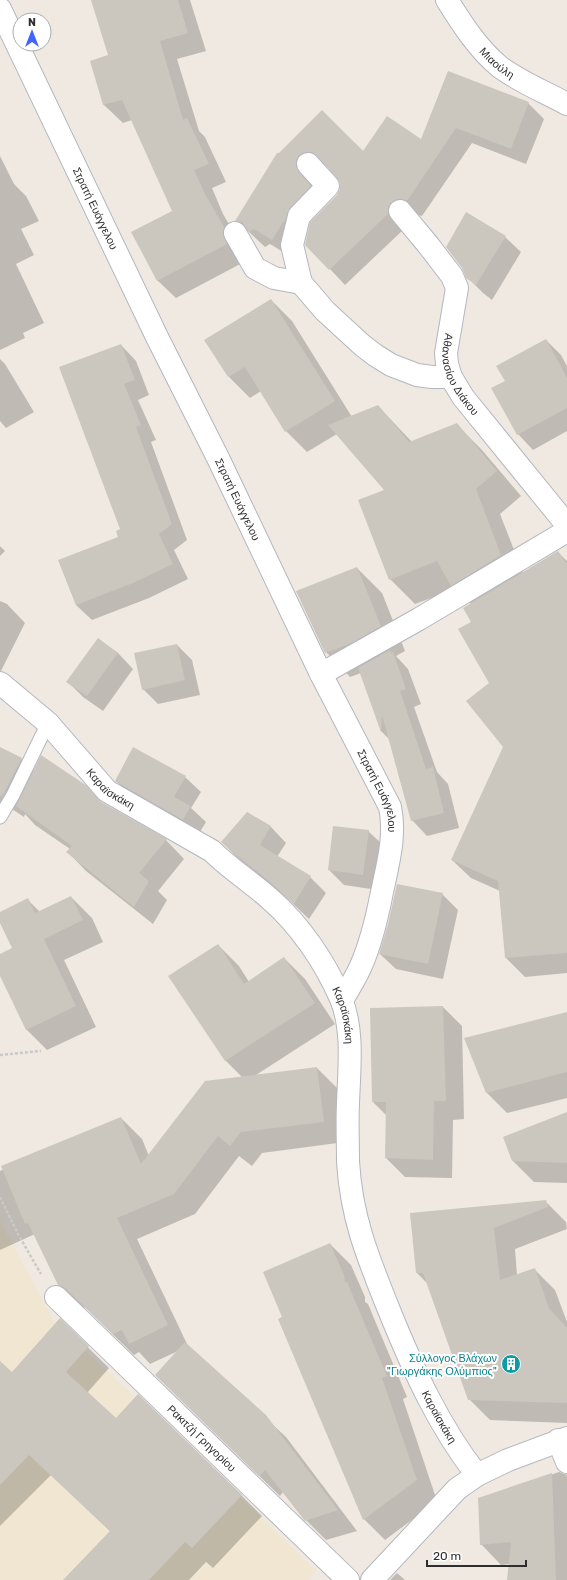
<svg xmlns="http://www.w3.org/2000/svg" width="567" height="1580" font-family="Rubik,sans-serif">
<rect width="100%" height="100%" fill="#efe9e1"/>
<path fill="#f0e6d1" d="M0 1221 55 1323 198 1455 316 1571 308 1580H0Z"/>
<g fill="#0003">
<path d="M95 0H190L206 51 177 59 199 131 205 137 226 182 212 188 223 214 242 246 244 262 176 298 157 280 173 212 132 120 123 123 104 105 109 56Z"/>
<path d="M448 72 528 103 544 119 526 164 472 143 422 216 414 214 403 230 345 285 330 269 338 195 341 190V183L328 167H322L311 182 314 189 305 223 288 255 270 244 265 247 236 220 322 112 364 152 421 141Z"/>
<path d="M0 156 14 184 26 196 39 221 21 229 34 255 16 264 44 323 23 333 25 338 0 350Z"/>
<path d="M505 237 521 252 492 300 483 293 467 277Z"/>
<path d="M271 300 292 321 352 417 378 406 412 442 457 425 482 450 521 496 500 514 523 573 558 552 567 561V973L525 977 506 958 500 891 471 878 452 860 504 747 490 683 472 622 471 604 455 589 415 604 390 579 386 490 337 434 307 452 286 431 261 391 250 398 229 377Z"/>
<path d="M546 340 561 355 567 366V431L533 450 518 434 507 382Z"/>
<path d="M121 345 136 361 149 395 138 400 156 440 151 442 187 540 174 550 188 579 149 598 92 620 76 605 59 561 119 537 121 530Z"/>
<path d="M0 359 5 364 34 412 6 428 0 421Z"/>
<path d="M0 546 5 551 0 556Z"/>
<path d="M357 568 382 593 405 651 396 656 408 669 421 704 414 707 437 772 448 784 459 828 427 836 412 820 390 740 381 731 361 673 350 677 326 652Z"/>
<path d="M0 601 7 604 25 623 0 673Z"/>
<path d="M98 639 118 653 133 669 103 711 83 697 68 682Z"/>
<path d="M177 645 192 660 200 695 158 704 143 689Z"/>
<path d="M0 748 21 759 34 772 103 804 166 840 184 859 158 891 167 900 153 924 86 871 68 852 70 849 35 825 25 814 24 817 6 805 0 817Z"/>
<path d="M185 777 201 792 191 808 206 822 198 835 132 796 116 781Z"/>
<path d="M248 813 271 827 286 843 277 857 310 877 326 893 309 919 288 899 237 857 222 842Z"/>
<path d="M368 831 384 846 378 890 344 885 329 870Z"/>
<path d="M442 894 458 910 443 979 396 969 380 954Z"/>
<path d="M71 897 92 918 103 942 64 960 96 1027 47 1050 26 1029 0 973V955L13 949 0 921V913L28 900 40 912Z"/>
<path d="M218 945 239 966 249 982 284 958 305 979 335 1024 256 1075 317 1068 338 1089 345 1142 262 1153 252 1166 239 1156 195 1214 137 1239 188 1346 286 1437 357 1531 326 1540 306 1520 283 1492 280 1496 176 1395 178 1351 150 1364 139 1352 134 1355 87 1309 80 1305 59 1284 35 1234 0 1250V1171L121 1118 142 1139 149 1156 242 1077 226 1061 170 977Z"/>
<path d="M443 1007 462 1026 464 1119 453 1120 452 1178 405 1177 386 1158 387 1116 373 1102Z"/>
<path d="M567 1013V1098L507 1113 486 1092Z"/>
<path d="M567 1113V1183L534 1182 513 1161Z"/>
<path d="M545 1201 566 1222 567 1229 515 1249 517 1275 534 1269 555 1290 567 1322V1423L490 1420 469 1399 428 1284 417 1273 411 1214Z"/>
<path d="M330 1244 351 1265 365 1297V1302L368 1304 407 1397 403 1399 437 1501 385 1540 364 1519 284 1317Z"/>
<path d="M60 1320 109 1368 87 1393 116 1419 241 1495 262 1516 213 1568 206 1562 189 1580H64L111 1532 51 1475 0 1526V1362L12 1373Z"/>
<path d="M559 1472 567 1475V1580H508L510 1564 501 1565 481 1544 479 1499Z"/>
<path d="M397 1573 405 1580H390Z"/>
</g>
<g fill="#cbc7bf">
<path d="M91 0H178L188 33 160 41 183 120 187 118 209 164 194 170 205 194 224 227 223 233 227 244 157 281 131 232 172 211 122 100 103 105 90 61 108 55Z"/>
<path d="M448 71 529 102 511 149 456 128 407 201 398 199 392 202 388 207V214L329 270 305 245 310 222 337 195 340 190V183L337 178 317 156 312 152H306L300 155 296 160V166L299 172 311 186 290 208 284 223 283 222 272 240 254 229 249 232 242 222 235 221 277 153H279L322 110 363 151 387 116 421 139Z"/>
<path d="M466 212 506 236 476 285 466 278 462 268 446 247Z"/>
<path d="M271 299 335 401 285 432 245 367 228 377 204 340Z"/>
<path d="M546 339 567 378V408L517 435 491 388 505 381 496 366Z"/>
<path d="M121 344 135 380 124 384 141 425 136 427 172 524 159 534 173 564 133 583 76 605 58 560 118 537 116 531 120 529 59 367Z"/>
<path d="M378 405 409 442 457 423 497 471 476 489 501 555 451 586 437 561 389 580 358 500 384 490 328 425Z"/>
<path d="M558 551 567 564V953L505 958 498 881 451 860 503 747 466 701 489 683 458 629 471 622 463 608Z"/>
<path d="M357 567 381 626 350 644 325 653 296 591Z"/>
<path d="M98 638 118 653 87 696 66 682Z"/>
<path d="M177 644 185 680 142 690 134 653Z"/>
<path d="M390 650 391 653 393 652 406 689 400 691 426 769 433 767 444 813 411 821 382 715 381 732 358 668Z"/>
<path d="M0 747 22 758 2 797 0 795Z"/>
<path d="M133 747 186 776 174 797 191 806 183 820 115 781Z"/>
<path d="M41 755 87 786 101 802 167 839 139 873 149 881 134 907 66 852 72 846 16 806Z"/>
<path d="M247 812 271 826 260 845 311 876 294 904 271 883 221 842Z"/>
<path d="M333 826 369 830 363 875 328 870Z"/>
<path d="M397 884 443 893 428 964 379 954 388 924Z"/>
<path d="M71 896 83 920 44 939 76 1006 26 1030 0 976V954L12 948 0 923V912L28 898 35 913Z"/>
<path d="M218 944 244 984 284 957 315 1003 225 1061 168 976Z"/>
<path d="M443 1006 446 1101H434L433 1160 385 1158 386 1102H372L370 1008Z"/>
<path d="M567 1012V1072L486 1093 464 1038Z"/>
<path d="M317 1067 324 1122 241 1132 230 1146 218 1136 174 1194 117 1218 168 1325 129 1344 122 1330 113 1334 65 1288 58 1285 28 1223 25 1224 1 1166 121 1117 141 1164 205 1081Z"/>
<path d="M567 1112V1163L512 1161 503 1137Z"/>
<path d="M546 1200 548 1207 494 1228 500 1280 535 1268 549 1308 567 1328V1403L468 1400 423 1273H416L410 1213Z"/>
<path d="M330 1243 344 1275 345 1282H347L387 1376 382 1378 417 1480 363 1520 278 1319 282 1317 263 1272Z"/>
<path d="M60 1318 89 1346 66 1372 116 1418 138 1394 242 1495 192 1548 185 1542 149 1580H63L110 1531 29 1455 0 1485V1361L12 1372Z"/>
<path d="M185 1342 266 1415 338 1510 305 1521 265 1470 259 1476 155 1375Z"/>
<path d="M552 1473 556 1580H507L511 1542 480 1545 478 1498Z"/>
</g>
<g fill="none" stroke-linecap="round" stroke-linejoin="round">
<defs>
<path id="service" d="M0 817 13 795 48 723"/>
<g id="minor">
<path id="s1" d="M447 0C462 24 478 49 500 67 520 82 545 92 567 104"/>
<path id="s2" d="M0 9 157 337 218 458 321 674 390 807C396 835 388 864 382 892 377 918 371 944 360 968 355 979 348 990 342 1000"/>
<path d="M308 164 328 186 299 216 292 245 301 283 325 311 362 345 375 355 391 365 417 375 432 377H451"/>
<path id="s3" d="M400 211 429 246 452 276 457 288 446 353 447 364 451 377 463 397 567 525"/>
<path d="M235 233 255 268 274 278 301 283"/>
<path d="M321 674 419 619 567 531"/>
<path id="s4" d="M0 683 48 723 107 791 212 851C230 869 251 882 270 899 300 925 325 962 341 999 354 1030 349 1071 348 1104 347 1123 348 1142 348 1161 351 1217 368 1258 389 1310 413 1369 438 1425 477 1475"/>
<path id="s5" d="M56 1297 348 1580"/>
<path d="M558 1440 567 1462"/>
</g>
<path id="tertiary" d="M372 1580 457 1489 477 1475 508 1460 567 1438"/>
</defs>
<use href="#service" stroke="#b4b7c1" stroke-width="15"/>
<use href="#minor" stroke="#b4b7c1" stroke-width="24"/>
<use href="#tertiary" stroke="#b4b7c1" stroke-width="24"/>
<g stroke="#c9c9c9" stroke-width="2.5" stroke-dasharray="3 2" stroke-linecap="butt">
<path d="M0 1055 41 1051"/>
<path d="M0 1197 18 1234 41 1274"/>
</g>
<use href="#service" stroke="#fff" stroke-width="13"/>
<use href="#minor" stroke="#fff" stroke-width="22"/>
<use href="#tertiary" stroke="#fff" stroke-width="22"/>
</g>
<defs>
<symbol id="building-disc" viewBox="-11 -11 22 22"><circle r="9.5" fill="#0f9aa8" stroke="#fff"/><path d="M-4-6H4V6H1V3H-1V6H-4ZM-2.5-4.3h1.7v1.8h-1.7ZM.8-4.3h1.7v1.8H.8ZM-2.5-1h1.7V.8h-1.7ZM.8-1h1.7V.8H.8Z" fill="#fff"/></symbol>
</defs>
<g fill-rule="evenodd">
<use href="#building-disc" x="500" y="1353" width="22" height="22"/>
</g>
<g text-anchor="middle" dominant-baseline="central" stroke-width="4" stroke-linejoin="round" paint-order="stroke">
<g font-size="11" fill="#2e2e2e" stroke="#fff">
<text stroke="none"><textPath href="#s1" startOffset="81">Μιαούλη</textPath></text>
<text stroke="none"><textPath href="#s2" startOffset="221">Στρατή Ευάγγελου</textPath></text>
<text stroke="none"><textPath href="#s3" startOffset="187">Αθανασίου Διάκου</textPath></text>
<text stroke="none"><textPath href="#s2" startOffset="545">Στρατή Ευάγγελου</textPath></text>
<text stroke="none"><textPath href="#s4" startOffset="154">Καραϊσκάκη</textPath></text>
<text stroke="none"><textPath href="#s2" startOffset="869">Στρατή Ευάγγελου</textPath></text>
<text stroke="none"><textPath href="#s4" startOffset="489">Καραϊσκάκη</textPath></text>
<text stroke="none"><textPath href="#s4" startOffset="909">Καραϊσκάκη</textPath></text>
<text stroke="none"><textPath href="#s5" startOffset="203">Ρακιτζή Γρηγορίου</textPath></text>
</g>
<g font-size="11" fill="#0d838f" stroke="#fff" text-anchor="end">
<text x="497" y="1358">Σύλλογος Βλάχων<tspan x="497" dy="13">"Γιωργάκης Ολύμπιος"</tspan></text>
</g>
</g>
<g transform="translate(32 32)"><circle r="19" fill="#ffffff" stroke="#ababab"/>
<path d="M0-3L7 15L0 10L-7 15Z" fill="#4264fb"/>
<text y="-6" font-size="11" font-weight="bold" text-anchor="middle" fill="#2e2e2e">N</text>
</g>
<path d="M427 1560v6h99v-6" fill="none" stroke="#2e2e2e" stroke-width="2"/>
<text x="433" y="1560" font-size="12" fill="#2e2e2e" stroke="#ffffff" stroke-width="3" paint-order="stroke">20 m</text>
</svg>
